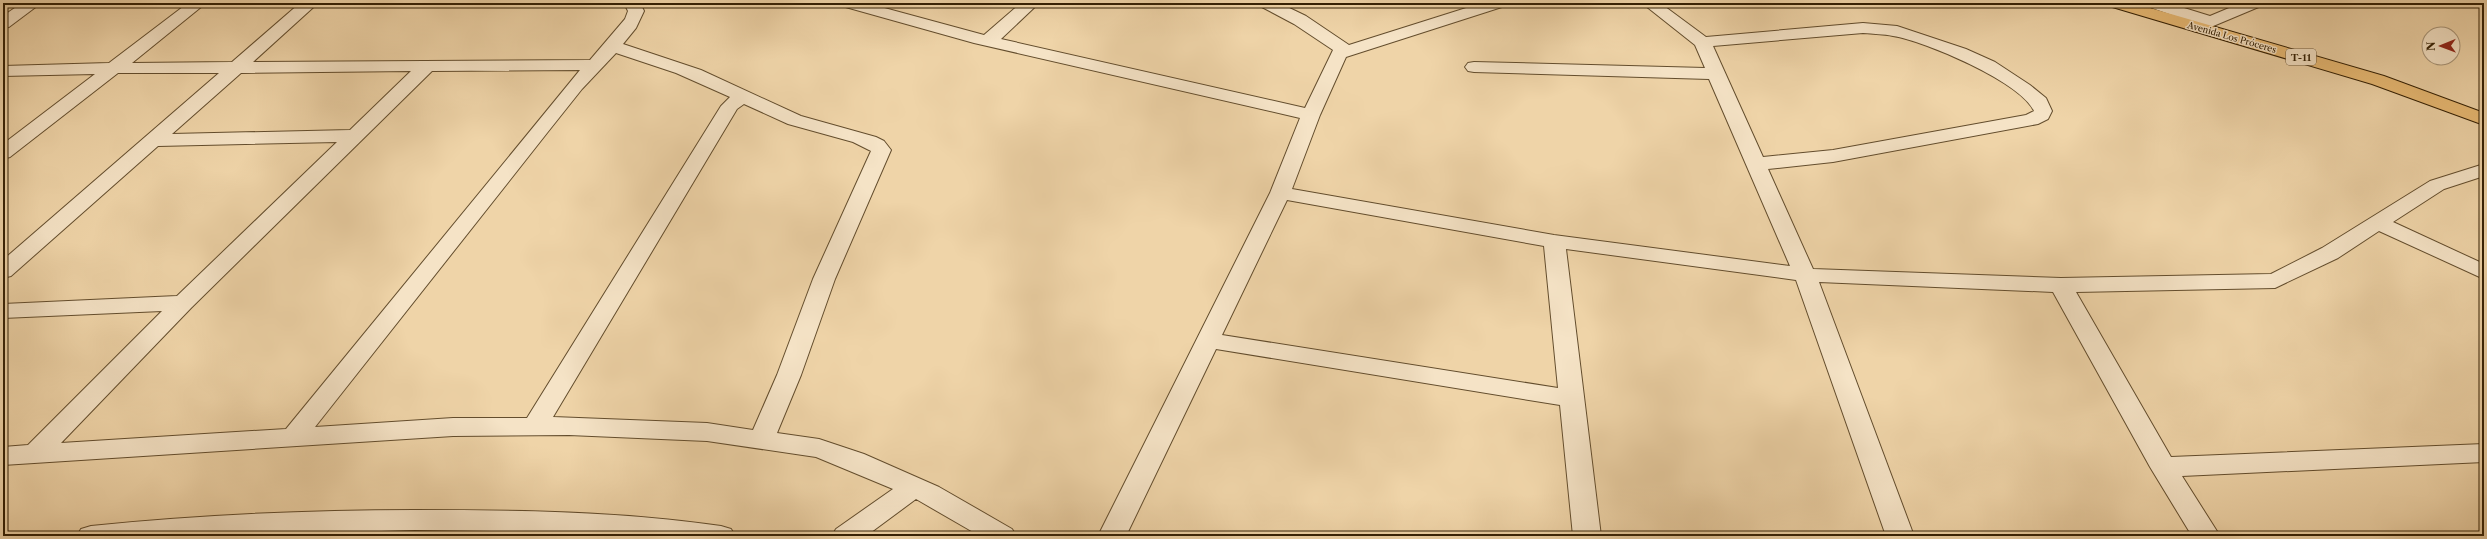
<svg xmlns="http://www.w3.org/2000/svg" width="2487" height="539" font-family="'Libre Caslon Text',serif">
<rect width="100%" height="100%" fill="#efd4a8"/>
<filter id="stains"><feTurbulence type="fractalNoise" baseFrequency=".005" numOctaves="4"/><feColorMatrix values="0 0 0 0 .2 0 0 0 0 .09 0 0 0 0 .02 0 0 0 .5 -.17"/></filter>
<radialGradient id="worn" r=".72"><stop offset=".6" stop-color="#630" stop-opacity="0"/><stop offset="1" stop-color="#630" stop-opacity=".3"/></radialGradient>
<g fill="none" stroke-linecap="round" stroke-linejoin="round">
<defs>
<g id="minor">
<path d="M22 3H41L9 27 3 28V16Z"/>
<path d="M188 3H206L132 63 232 62 300 3H318L253 62 590 60 625 19 628 11 624 3H640L644 11 636 28 623 44 701 70 801 116 876 137 884 141 891 150 835 279 801 375 777 433 819 439 864 454 939 487 1012 529 1016 536H980L916 499 866 536H832L836 529 893 489 816 457 707 441 569 435 453 436 3 465V447L28 445 162 311 3 318V304L177 296 337 142 158 146 11 276 3 278V260L219 73H118L10 157 3 159V144L95 74 3 76V66L109 63ZM616 53 676 73 730 97 721 106 527 418H453L315 427 547 133 582 89ZM580 70 286 429 61 443 191 308 432 71ZM411 71 350 130 172 134 241 73ZM744 104 788 124 853 142 871 151 813 279 777 375 753 430 707 423 553 417 737 109Z"/>
<path d="M840 3H866L984 35 1021 3H1039L1001 39 1305 108 1333 50 1294 24 1260 6 1258 3H1279L1306 16 1349 45 1482 3H1507L1505 6 1346 57 1320 115 1292 189 1554 235 1790 266 1709 79 1474 72 1468 71 1465 67 1468 63 1474 62 1705 68 1695 45 1642 3H1660L1706 37 1863 23 1897 26 1966 49 1995 62 2030 85 2046 98 2052 111 2048 119 2038 124 1833 162 1768 169 1813 269 2061 278 2271 274 2322 248 2430 181 2484 164V176L2444 189 2393 222 2484 264V279L2379 231 2338 258 2275 288 2076 292 2171 457 2484 444V462L2182 476 2220 536H2192L2150 467 2053 292 1819 282 1914 536H1886L1796 280 1566 249 1601 536H1573L1560 405 1216 349 1126 536H1098L1270 193 1300 118 974 43 842 6ZM1863 33C1873 34 1884 34 1893 36 1925 41 2021 82 2034 111L2026 115 1833 150 1763 157 1713 46ZM1287 200 1544 246 1558 388 1222 335Z"/>
<path d="M2144 3H2168L2210 16 2241 3H2263L2261 6 2199 32 2193 31 2191 27 2195 23 2146 6Z"/>
<path d="M415 510C518 510 620 511 721 526L731 529 735 536H633L559 532 415 530 211 536H77L81 529 91 526C199 515 307 510 415 510Z"/>
</g>
<path id="trunk" d="M2107 3H2133L2384 76 2484 113V125L2372 84 2109 6Z"/>
</defs>
<use href="#minor" stroke="#634d2d" stroke-width="2"/>
<use href="#trunk" stroke="#342004" stroke-width="2"/>
<use href="#minor" fill="#f5e3c6" fill-rule="evenodd"/>
<use href="#trunk" fill="#e8ba74" fill-rule="evenodd"/>
</g>
<g text-anchor="middle" dominant-baseline="central" stroke-width="3" stroke-linejoin="round" paint-order="stroke">
<g font-size="9" fill="#342004" stroke="#f5e3c6">
<text transform="translate(2232 37) rotate(16)">Avenida Los Próceres</text>
</g>
<rect fill="#f5e3c6" stroke="#6e5a3e" stroke-width="1" x="2286" y="49" width="30" height="16" rx="3"/>
<g font-size="10" font-weight="bold" fill="#342004">
<text x="2301" y="57">T-11</text>
</g>
</g>
<rect width="2487" height="539" fill="none" stroke="#efd4a8" stroke-width="16"/>
<rect x="4" y="4" width="2479" height="531" fill="none" stroke="#342004" stroke-width="2"/>
<rect x="8" y="8" width="2471" height="523" fill="none" stroke="#342004"/>
<g transform="translate(2441 46) rotate(269)"><circle r="19" fill="#f5e3c6" stroke="#a89578"/>
<path d="M0-3L7 15L0 10L-7 15Z" fill="#8f2418"/>
<text y="-6" font-size="11" font-weight="bold" text-anchor="middle" fill="#342004">N</text>
</g>
<rect width="100%" height="100%" filter="url(#stains)"/>
<rect width="100%" height="100%" fill="url(#worn)"/>
</svg>
